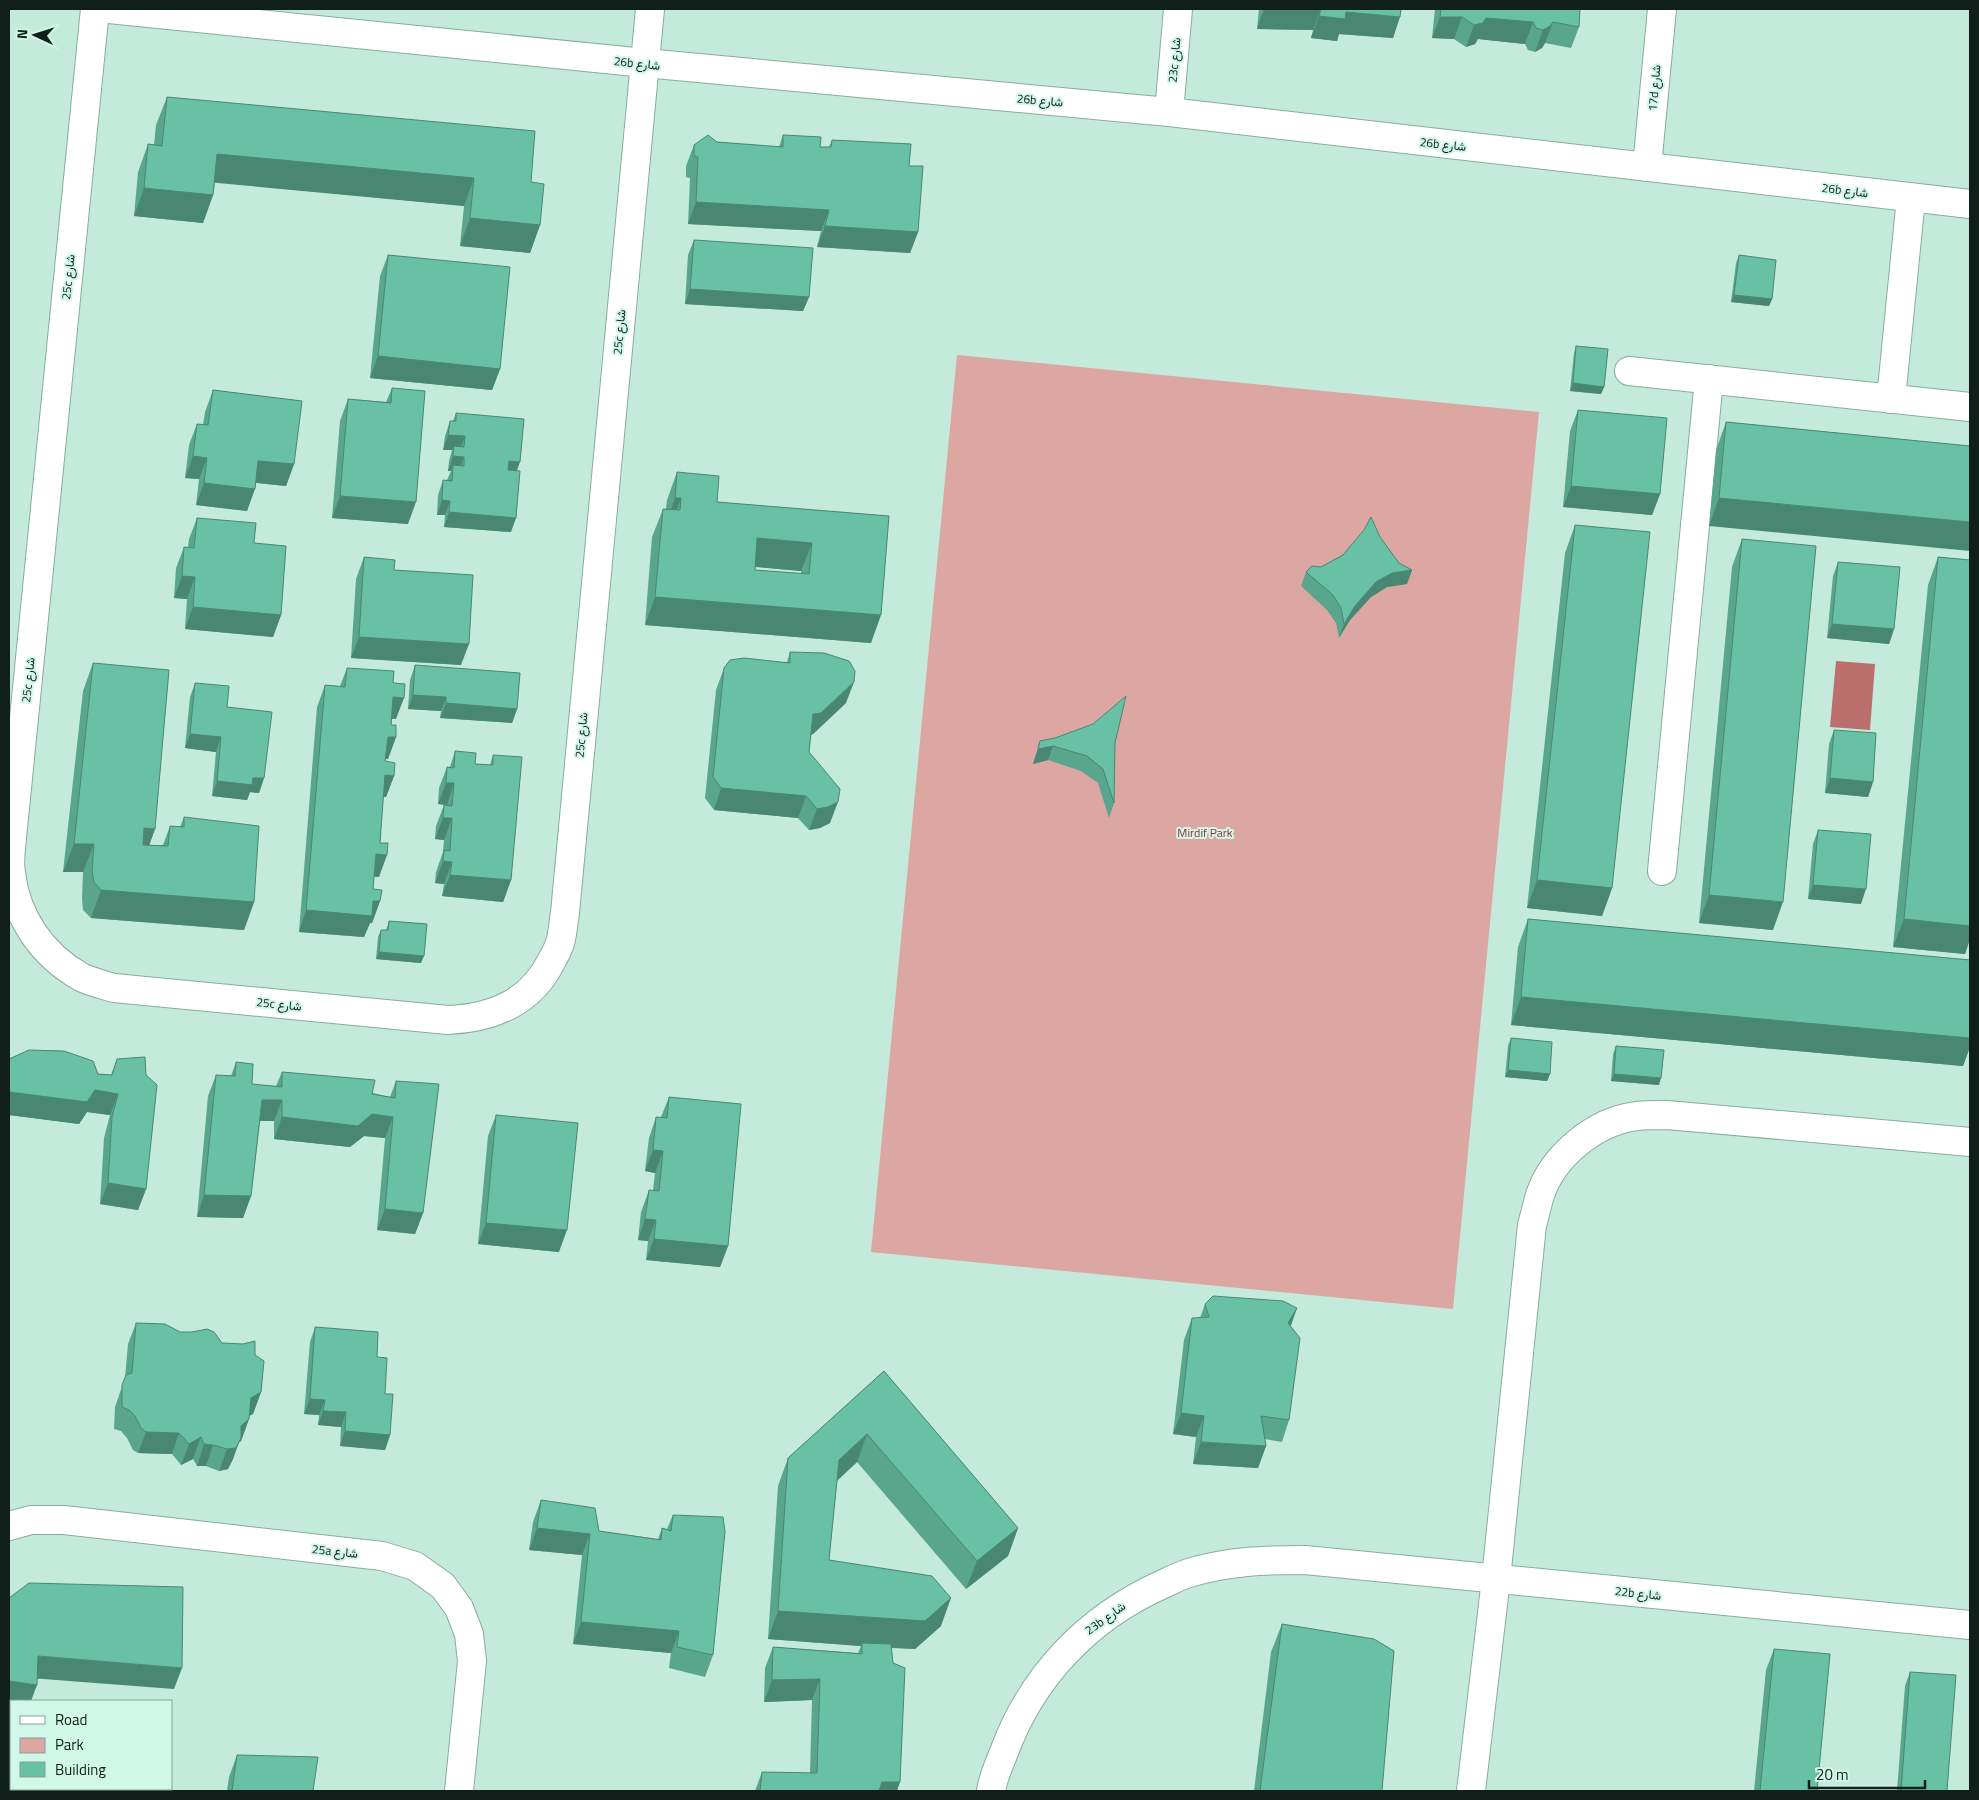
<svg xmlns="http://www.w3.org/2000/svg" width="1979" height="1800" font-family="'Titillium Web',Vazirmatn,sans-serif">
<rect width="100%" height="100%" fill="#c4eadb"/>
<path fill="#dca6a3" d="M957 355 1539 412 1453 1309 871 1252Z"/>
<path fill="#bc706d" d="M1836 661 1875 664 1870 730 1830 727Z"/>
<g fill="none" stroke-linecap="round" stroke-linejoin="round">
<defs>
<g id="street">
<path d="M95 9 12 838C11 849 9 862 11 873 16 917 42 955 81 977 91 982 104 985 114 988L448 1020C493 1018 531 1003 552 960 555 955 558 949 560 943 563 933 563 923 565 913L650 9"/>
<path d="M109 9 645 63 1169 112 1970 204"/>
<path d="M1169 112 1178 9"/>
<path d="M1647 167 1662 9"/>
<path d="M1629 371 1970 407"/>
<path d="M1891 399 1911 198"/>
<path d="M1662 871 1709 379"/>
<path d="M9 1526 31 1520H64L382 1556 415 1566 443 1586 459 1608 469 1634 472 1661 459 1791"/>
<path d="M991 1791C993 1777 999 1765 1004 1752 1032 1676 1088 1618 1161 1585 1170 1581 1179 1576 1189 1573 1228 1561 1265 1560 1305 1560L1970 1625"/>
<path d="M1471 1791 1496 1579 1532 1225C1535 1215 1537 1205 1540 1195 1553 1156 1595 1121 1637 1116 1647 1115 1657 1115 1667 1115L1970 1142"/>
</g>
</defs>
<use href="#street" stroke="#88ad9f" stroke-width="30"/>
<use href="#street" stroke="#fff" stroke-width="28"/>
</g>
<g fill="#59a68d" fill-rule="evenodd">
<path d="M1259 9H1401L1393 38 1339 34 1337 41 1311 38 1313 30 1257 29Z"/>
<path d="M1435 9H1580L1579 27 1571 48 1545 43 1542 48 1535 52 1528 50 1525 44 1478 39 1475 44 1466 47 1454 39 1432 38Z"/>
<path d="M167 97 531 182 540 225 530 253 460 246 464 206 215 182 213 195 203 223 134 216 138 172 148 144 154 145 156 125Z"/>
<path d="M783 135 820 147H829L832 140 909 166 918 232 910 253 817 247 821 231 688 224 690 178 686 177V166L694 145 717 142 779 147Z"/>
<path d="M694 240 809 297 803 311 685 304 688 255Z"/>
<path d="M388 255 500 369 492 390 370 378 380 276Z"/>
<path d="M1739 255 1772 299 1769 306 1731 302 1736 263Z"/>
<path d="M1576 346 1604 387 1601 394 1570 391 1574 353Z"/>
<path d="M392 388 408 524 332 518 340 421 348 399 386 402Z"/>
<path d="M213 390 294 464 286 486 256 483 247 511 196 505 199 479 185 478 189 445 197 424 203 425 205 412Z"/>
<path d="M1578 410 1660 494 1652 515 1563 507 1570 431Z"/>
<path d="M456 413 517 470 511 532 444 527 445 515H437L438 495 443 480H447L451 471H448L449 461 452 450H443L445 436 450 421H453Z"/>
<path d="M1726 422 1970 446 1709 526 1716 450Z"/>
<path d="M677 472 717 502 889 516 871 643 645 625 652 537 663 509H666L667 500ZM755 567 801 571V574L755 570Z"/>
<path d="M197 518 254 543 281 615 273 637 185 629 187 599 174 598 176 568 184 547H188L189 539Z"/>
<path d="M1575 525 1612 888 1602 916 1527 908 1565 553Z"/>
<path d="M1380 537 1399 563 1412 570 1407 584 1387 587 1371 597 1350 620 1339 638 1336 623 1327 610 1301 586 1306 572 1321 567Z"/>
<path d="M1742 539 1773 930 1699 923 1732 567Z"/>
<path d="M364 557 394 570 461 665 351 658 356 579Z"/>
<path d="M1938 557 1970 560V939L1965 954 1893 947 1928 585Z"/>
<path d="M1838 562 1894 629 1889 644 1827 638 1833 576Z"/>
<path d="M790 652 846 703 813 734 811 735 809 752 830 823 820 828 809 830 798 818 714 810 705 798 716 690 724 668 787 662Z"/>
<path d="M93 663 155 829 149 845H163L170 826 180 827 184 817 254 902 244 930 91 918 83 910 82 899 83 872H63L83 691Z"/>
<path d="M415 665 517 709 512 723 440 718 441 711 408 709 410 680Z"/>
<path d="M347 668 393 683 396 719H392L391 725 396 737 388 759H386L385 761 394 776 386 797H383L380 843 379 877 374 876 373 889 380 901 372 923H370L364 937 299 932 317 707 325 685 340 686Z"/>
<path d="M195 683 227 707 264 778 259 793 250 792 247 800 212 796 216 752 185 748 190 697Z"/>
<path d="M1834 730 1873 782 1868 797 1825 793 1829 744Z"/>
<path d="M1040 741 1115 743 1114 803 1109 818 1098 783 1081 771 1048 760 1033 764Z"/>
<path d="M455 751 475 764 490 765 493 755 511 880 503 902 442 896 444 884 435 883 436 872 443 852 444 840 435 839 436 826 444 805H447L438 804 439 788 447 767H450Z"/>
<path d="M1818 830 1861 904 1808 899 1813 844Z"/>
<path d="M1528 919 1970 960V1047L1963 1066 1511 1025 1518 947Z"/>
<path d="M389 921 421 963 376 959 378 937 381 930H386Z"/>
<path d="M1511 1038 1550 1074 1547 1081 1505 1077 1508 1046Z"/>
<path d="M1616 1046 1659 1085 1611 1081 1613 1054Z"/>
<path d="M9 1059 98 1074 111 1075 117 1059 146 1189 138 1210 100 1204 104 1138 110 1115 87 1112 79 1124 9 1115Z"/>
<path d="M236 1062 252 1084 276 1086 282 1072 390 1097 396 1081 423 1213 415 1234 377 1230 385 1138 364 1136 350 1147 274 1139V1121H260L251 1196 243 1218 197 1217 208 1096 216 1075 231 1076Z"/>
<path d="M669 1097 728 1246 720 1267 646 1260 648 1241 638 1240 641 1212 649 1190H653L655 1173 645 1171 649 1138 656 1117H661Z"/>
<path d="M496 1115 559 1252 478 1244 488 1136Z"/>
<path d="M1205 1304 1297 1308 1291 1326 1289 1420 1282 1442 1265 1439 1266 1446 1258 1468 1193 1464 1196 1437 1173 1434 1184 1340 1192 1318H1200Z"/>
<path d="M136 1323 180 1332 222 1343 255 1355 261 1392 253 1414 249 1416V1419L241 1441 239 1442 233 1459 228 1469 219 1471 206 1466H197L193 1459 181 1465 172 1454 138 1453 133 1450 127 1438 121 1431 114 1429 115 1407 125 1378 128 1344Z"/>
<path d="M315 1327 377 1357 385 1394 390 1435 385 1450 340 1446 341 1427 318 1425 319 1415 304 1414 310 1342Z"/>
<path d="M884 1371 1018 1528 1008 1556 966 1589 857 1462 837 1481 829 1560 941 1626 915 1649 891 1648 897 1791H755L762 1772 810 1773 812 1700 764 1702 765 1668 773 1647 858 1653 861 1646 768 1639 778 1486 788 1458Z"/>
<path d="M541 1500 599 1531 658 1539 662 1528 667 1529 673 1515 713 1655 705 1677 669 1668 671 1653 573 1644 582 1555 529 1550 533 1522Z"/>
<path d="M1282 1624 1382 1791H1254L1271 1652Z"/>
<path d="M1774 1649 1817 1791H1754L1766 1670Z"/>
<path d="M1910 1672 1947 1791H1897L1905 1686Z"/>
<path d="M237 1755 313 1791H227L229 1777Z"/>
<path d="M87 1789H152L151 1791H86Z"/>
</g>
<g fill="#498773">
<path d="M1264 9H1321L1313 30 1257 29Z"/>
<path d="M1346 12 1400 17 1393 38 1339 34 1337 41 1311 38 1319 16Z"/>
<path d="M1440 17H1462L1454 39 1432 38Z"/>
<path d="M1486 18 1533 22 1525 44 1478 39 1475 44 1466 47 1474 25Z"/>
<path d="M1553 22 1545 43 1542 48 1535 52 1543 30Z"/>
<path d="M217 154 474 178 464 206 207 182Z"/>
<path d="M144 188 213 195 203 223 134 216Z"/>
<path d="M696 202 829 210 821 231 688 224Z"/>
<path d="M470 218 540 225 530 253 460 246Z"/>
<path d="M825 226 918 232 910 253 817 247Z"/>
<path d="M690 289 809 297 803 311 685 304Z"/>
<path d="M1734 295 1772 299 1769 306 1731 302Z"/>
<path d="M378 356 500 369 492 390 370 378Z"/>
<path d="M1573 383 1604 387 1601 394 1570 391Z"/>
<path d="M448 435 465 436 460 451 454 446 452 450H443Z"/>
<path d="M193 456 207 458 199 479 185 478Z"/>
<path d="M453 456 464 457 459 471 453 465 451 471H448Z"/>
<path d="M258 461 294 464 286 486 250 482Z"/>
<path d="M509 461 520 462 515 476H503Z"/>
<path d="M204 483 255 489 247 511 196 505Z"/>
<path d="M1571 486 1660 494 1652 515 1563 507Z"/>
<path d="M340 496 416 502 408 524 332 518Z"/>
<path d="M675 498H681L671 526H665Z"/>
<path d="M1719 498 1970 522V551L1709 526Z"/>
<path d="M442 500 450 501 445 515H437Z"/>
<path d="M449 512 516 518 511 532 444 527Z"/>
<path d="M757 538 812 543 801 571 747 566Z"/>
<path d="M1412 570 1407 584 1387 587 1371 597 1350 620 1339 638 1344 624 1355 606 1376 582 1392 573Z"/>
<path d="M182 576 195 577 187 599 174 598Z"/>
<path d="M655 597 881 615 871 643 645 625Z"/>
<path d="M193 607 281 615 273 637 185 629Z"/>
<path d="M1832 624 1894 629 1889 644 1827 638Z"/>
<path d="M359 637 469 644 461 665 351 658Z"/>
<path d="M854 682 846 703 813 734 806 735 813 714Z"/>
<path d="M413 695 446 697 441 711 408 709Z"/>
<path d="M393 697 404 698 396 719 385 718Z"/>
<path d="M446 703 517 709 512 723 440 718Z"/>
<path d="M190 734 221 737 216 752 185 748Z"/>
<path d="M388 737H396L388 759 380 758Z"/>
<path d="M1053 746 1048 760 1033 764 1038 749Z"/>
<path d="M385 775 394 776 386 797 377 796Z"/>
<path d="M253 778H264L259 793 250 792 247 800 212 796 217 781Z"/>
<path d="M1830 778 1873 782 1868 797 1825 793Z"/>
<path d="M446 783H454L447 805 438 804Z"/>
<path d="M721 788 806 796 798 818 714 810Z"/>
<path d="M838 802 830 823 820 828 809 830 817 809Z"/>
<path d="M443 818H452L444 840 435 839Z"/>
<path d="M144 828 155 829 145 857 134 856Z"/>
<path d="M74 844H94L83 872H63Z"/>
<path d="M376 854 387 855 379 877 368 876Z"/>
<path d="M443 861 452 862 444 884 435 883Z"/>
<path d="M450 875 511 880 503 902 442 896Z"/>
<path d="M1537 880 1612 888 1602 916 1527 908Z"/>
<path d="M1813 885 1866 889 1861 904 1808 899Z"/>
<path d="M101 890 254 902 244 930 91 918Z"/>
<path d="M1709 895 1783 902 1773 930 1699 923Z"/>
<path d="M373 901H380L372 923H370L364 937 299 932 306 910Z"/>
<path d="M1904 919 1970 926V939L1965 954 1893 947Z"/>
<path d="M379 952 424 956 421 963 376 959Z"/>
<path d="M1521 997 1970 1038V1047L1963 1066 1511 1025Z"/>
<path d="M1508 1070 1550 1074 1547 1081 1505 1077Z"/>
<path d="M1614 1074 1661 1078 1659 1085 1611 1081Z"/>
<path d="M95 1090 118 1094 110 1115 87 1112 79 1124 9 1115V1092Z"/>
<path d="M262 1100H282L274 1121H254Z"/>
<path d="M372 1114 393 1117 385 1138 364 1136 350 1147 274 1139 282 1117Z"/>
<path d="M653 1150 663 1151 655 1173 645 1171Z"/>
<path d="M108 1183 146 1189 138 1210 100 1204Z"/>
<path d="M204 1195 251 1196 243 1218 197 1217Z"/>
<path d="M385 1209 423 1213 415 1234 377 1230Z"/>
<path d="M645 1219 656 1220 648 1241 638 1240Z"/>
<path d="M486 1223 567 1230 559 1252 478 1244Z"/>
<path d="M654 1239 728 1246 720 1267 646 1260Z"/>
<path d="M1297 1308 1289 1329 1288 1323Z"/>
<path d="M261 1392 253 1414 243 1419 251 1398Z"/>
<path d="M310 1399 325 1400 319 1415 304 1414Z"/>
<path d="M323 1411 346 1412 341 1427 318 1425Z"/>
<path d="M1181 1413 1204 1416 1196 1437 1173 1434Z"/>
<path d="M249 1419 241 1441 239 1442 233 1459 228 1469 219 1471 227 1449 241 1426Z"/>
<path d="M345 1431 390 1435 385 1450 340 1446Z"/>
<path d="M146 1432 179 1433 172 1454 138 1453Z"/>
<path d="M867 1434 857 1462 829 1488 839 1460Z"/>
<path d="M201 1437 193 1459 181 1465 189 1444Z"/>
<path d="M1201 1442 1266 1446 1258 1468 1193 1464Z"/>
<path d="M204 1444 213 1445 206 1466H197Z"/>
<path d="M537 1528 590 1534 582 1555 529 1550Z"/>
<path d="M1018 1528 1008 1556 966 1589 977 1561Z"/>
<path d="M951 1598 941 1626 915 1649 862 1646V1643L861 1646 768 1639 778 1611Z"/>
<path d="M581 1622 679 1631 671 1653 573 1644Z"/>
<path d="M38 1656 182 1668 174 1689 30 1678Z"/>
<path d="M820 1679 812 1700 764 1702 772 1680Z"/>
<path d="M9 1681 37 1685 31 1701H11V1704H9Z"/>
<path d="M882 1782H900L897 1791H878Z"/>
</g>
<g fill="#68c1a4" stroke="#498773" fill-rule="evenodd">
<path d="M1321 9H1401L1400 17 1346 12 1345 19 1319 16Z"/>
<path d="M1441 9H1580L1579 27 1553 22 1550 26 1543 30 1536 28 1533 22 1486 18 1483 23 1474 25 1462 17H1440Z"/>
<path d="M167 97 535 131 531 182 544 184 540 225 470 218 474 178 217 154 213 195 144 188 148 144 162 146Z"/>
<path d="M708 135 717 142 783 147V135L821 137 820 147H831L832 140 911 144 909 166H923L918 232 825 226 829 210 696 202 698 157 694 156V145Z"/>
<path d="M694 240 813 248 809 297 690 289Z"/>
<path d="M388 255 510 267 500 369 378 356Z"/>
<path d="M1739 255 1776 260 1772 299 1734 295Z"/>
<path d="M1576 346 1608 349 1604 387 1573 383Z"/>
<path d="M392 388 425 391 416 502 340 496 348 399 391 403Z"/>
<path d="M213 390 302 401 294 464 258 461 255 489 204 483 207 458 193 456 197 424 208 425Z"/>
<path d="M1578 410 1667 418 1660 494 1571 486Z"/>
<path d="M456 413 524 419 520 462 509 461 508 470 520 471 516 518 449 512 450 501 442 500 443 480 452 481 453 465 464 466V457L453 456 454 446 464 447 465 436 448 435 450 421H456Z"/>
<path d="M1726 422 1970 446V522L1719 498Z"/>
<path d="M677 472 719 476 717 502 889 516 881 615 655 597 663 509 680 510 681 498H675ZM757 538 812 543 809 574 755 570Z"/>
<path d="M1371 517 1380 537 1399 563 1412 570 1392 573 1376 582 1355 606 1344 624 1341 608 1333 595 1306 572 1312 566 1321 567 1343 555 1364 530Z"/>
<path d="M197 518 256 523 254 543 286 546 281 615 193 607 195 577 182 576 184 547 194 548Z"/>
<path d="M1575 525 1650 532 1612 888 1537 880Z"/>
<path d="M1742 539 1816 546 1783 902 1709 895Z"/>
<path d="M364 557 395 560 394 570 473 575 469 644 359 637Z"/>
<path d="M1938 557 1970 560V926L1904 919Z"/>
<path d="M1838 562 1900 567 1894 629 1832 624Z"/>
<path d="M790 652 824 653 849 661 855 671 854 682 821 713 813 714 809 752 840 789 838 802 828 807 817 809 806 796 721 788 713 777 724 668 730 660 744 658 790 663Z"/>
<path d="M93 663 169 670 155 829 144 828 143 845 168 846 170 826 184 827V817L259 826 254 902 101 890 94 882 92 871 94 844H74Z"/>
<path d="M415 665 520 673 517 709 446 703V697L413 695Z"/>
<path d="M347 668 394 671 393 683 405 684 404 698 393 697 391 725H396V737H388L385 761 395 763 394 776 385 775 380 843H388L387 855 376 854 373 889 382 890 380 901H373L372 916 306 910 325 685 345 687Z"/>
<path d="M195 683 229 686 227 707 272 712 264 778H253L252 785 217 781 221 737 190 734Z"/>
<path d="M1126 696 1115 743 1114 803 1103 769 1087 756 1053 746 1038 749 1040 741 1055 738 1093 724Z"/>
<path d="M1834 730 1876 733 1873 782 1830 778Z"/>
<path d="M455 751 476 753 475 764 493 765V755L522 757 511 880 450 875 452 862 443 861 444 850 450 851 452 818H443L444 805 452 806 454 783H446L447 767 454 768Z"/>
<path d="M1818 830 1871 834 1866 889 1813 885Z"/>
<path d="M1528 919 1970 960V1038L1521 997Z"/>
<path d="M389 921 427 924 424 956 379 952 381 930H388Z"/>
<path d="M1511 1038 1552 1042 1550 1074 1508 1070Z"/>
<path d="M1616 1046 1664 1050 1661 1078 1614 1074Z"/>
<path d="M29 1050 64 1051 93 1061 98 1074 112 1075 117 1059 145 1057 146 1075 157 1085 146 1189 108 1183 112 1117 118 1094 95 1090 87 1102 9 1092V1059Z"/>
<path d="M236 1062 253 1064 252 1084 282 1087V1072L375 1080 372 1094 395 1098 396 1081 439 1084 423 1213 385 1209 393 1117 372 1114 358 1126 282 1117V1100H262L251 1196 204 1195 216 1075 235 1076Z"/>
<path d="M669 1097 741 1104 728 1246 654 1239 656 1220 645 1219 649 1190 659 1191 663 1151 653 1150 656 1117 667 1118Z"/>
<path d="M496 1115 578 1123 567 1230 486 1223Z"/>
<path d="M1213 1296 1283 1301 1297 1308 1288 1323 1300 1338 1289 1420 1261 1416 1266 1446 1201 1442 1204 1416 1181 1413 1192 1318 1209 1317 1205 1304Z"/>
<path d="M136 1323 165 1324 180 1332H192L207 1329 214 1332 222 1343 243 1344 255 1341V1355L264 1361 261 1392 251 1398 249 1419 241 1426V1438L236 1448 227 1449 213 1445 204 1444 201 1437 189 1444 179 1433 146 1432 141 1428 135 1416 129 1410 122 1407V1385L126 1375 132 1373Z"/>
<path d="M315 1327 378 1332 377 1357 387 1358 385 1394H393L390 1435 345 1431 346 1412 323 1411 325 1400 310 1399Z"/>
<path d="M884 1371 1018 1528 977 1561 867 1434 839 1460 829 1560 932 1576 951 1598 925 1621 778 1611 788 1458Z"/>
<path d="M541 1500 595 1508 599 1531 661 1540 662 1528 671 1531 673 1515 723 1517 725 1532 713 1655 677 1647 679 1631 581 1622 590 1534 537 1528Z"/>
<path d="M29 1583 183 1587 182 1668 38 1656 37 1685 9 1681V1598Z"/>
<path d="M1282 1624 1374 1639 1394 1651 1382 1791H1260Z"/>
<path d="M862 1643 891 1644 893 1663 905 1668 900 1782H882L879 1791H760L762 1772 817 1773 820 1679 772 1680 773 1647 862 1654Z"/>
<path d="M1774 1649 1830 1654 1817 1791H1760Z"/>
<path d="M1910 1672 1956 1675 1947 1791H1901Z"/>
<path d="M9 1733H11V1789H53L52 1791H9Z"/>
<path d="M237 1755 318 1757 313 1791H232Z"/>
<path d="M91 1789H152L151 1791H90Z"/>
</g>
<g text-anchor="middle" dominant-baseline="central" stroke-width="4" stroke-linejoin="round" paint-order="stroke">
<g font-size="12" fill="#111f1a" stroke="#d1f7e8">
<text transform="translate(1174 60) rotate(-85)">23c شارع</text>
<text transform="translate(637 63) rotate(6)">26b شارع</text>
<text transform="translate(1654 88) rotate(-85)">17d شارع</text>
<text transform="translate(1040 100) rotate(5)">26b شارع</text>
<text transform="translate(1443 144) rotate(6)">26b شارع</text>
<text transform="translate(1845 190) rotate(7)">26b شارع</text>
<text transform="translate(68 277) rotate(-84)">25c شارع</text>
<text transform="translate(619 332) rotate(-85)">25c شارع</text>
<text transform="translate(28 680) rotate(-84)">25c شارع</text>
<text transform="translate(581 735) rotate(-85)">25c شارع</text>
<text transform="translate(279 1004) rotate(6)">25c شارع</text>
<text transform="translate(335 1551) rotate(6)">25a شارع</text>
<text transform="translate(1638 1593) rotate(6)">22b شارع</text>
<text transform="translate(1105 1618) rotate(-36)">23b شارع</text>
</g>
<g font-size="12" fill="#8f3133" stroke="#d1f7e8">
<text x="1205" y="832">Mirdif Park</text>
</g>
</g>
<rect width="1979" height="1800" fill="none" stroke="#111f1a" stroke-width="20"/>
<rect x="10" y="1700" width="162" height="90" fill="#d1f7e8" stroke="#84a196"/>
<rect x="20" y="1716" width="25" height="8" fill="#ffffff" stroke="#84a196"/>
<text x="55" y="1725" font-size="15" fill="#111f1a">Road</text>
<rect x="20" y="1738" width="25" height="15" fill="#dca6a3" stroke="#84a196"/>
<text x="55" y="1750" font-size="15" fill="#111f1a">Park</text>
<rect x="20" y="1762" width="25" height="15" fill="#68c1a4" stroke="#84a196"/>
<text x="55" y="1775" font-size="15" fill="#111f1a">Building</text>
<g transform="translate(35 35) rotate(274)" stroke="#d1f7e8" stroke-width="4" paint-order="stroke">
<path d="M0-4L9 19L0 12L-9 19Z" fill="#111f1a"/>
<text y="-8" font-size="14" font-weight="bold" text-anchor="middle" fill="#111f1a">N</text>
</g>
<path d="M1809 1780v8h116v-8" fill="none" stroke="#111f1a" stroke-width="2.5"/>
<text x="1816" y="1780" font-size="15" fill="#111f1a" stroke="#d1f7e8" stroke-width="4" paint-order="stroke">20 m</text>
</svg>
